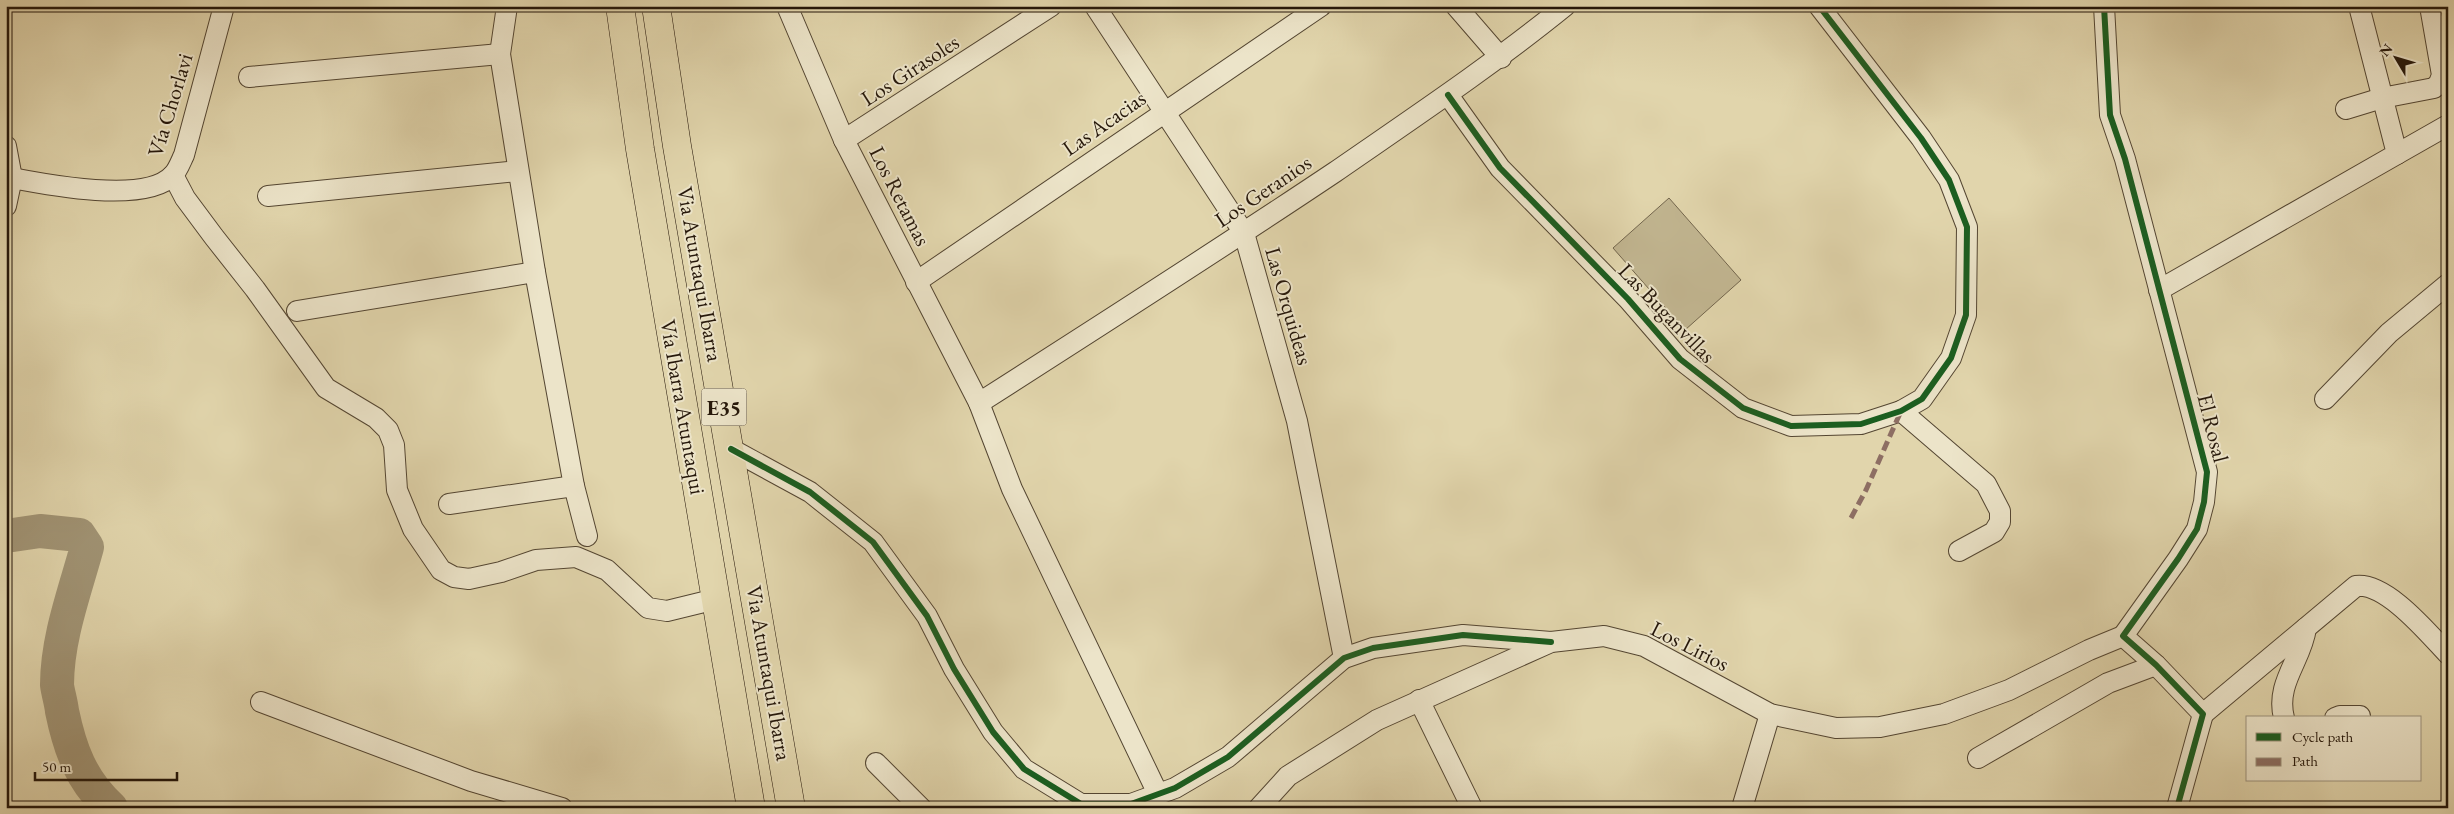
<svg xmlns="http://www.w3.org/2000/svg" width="2454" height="814" font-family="'EB Garamond',serif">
<rect width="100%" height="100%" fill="#e1d5ac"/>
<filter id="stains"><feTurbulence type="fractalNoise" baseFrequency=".004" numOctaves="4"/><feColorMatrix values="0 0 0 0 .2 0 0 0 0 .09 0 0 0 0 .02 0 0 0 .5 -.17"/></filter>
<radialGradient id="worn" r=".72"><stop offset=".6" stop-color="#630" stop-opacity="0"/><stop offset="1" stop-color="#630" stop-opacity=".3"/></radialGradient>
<path fill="#c1b590" stroke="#73664d" d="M1669 198 1741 280 1685 330 1613 248Z"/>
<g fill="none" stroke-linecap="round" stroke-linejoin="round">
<path stroke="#a19475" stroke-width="34" d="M6 536 40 531 79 535 87 547C75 591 57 638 57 685 58 693 61 702 62 711 70 750 81 780 111 808"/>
<defs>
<g id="minor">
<path d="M507 6 500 54 535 272 574 486 587 536"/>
<path d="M787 6 844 140 979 403 1012 489 1158 794"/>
<path d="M1095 6 1244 233 1297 421 1344 658"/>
<path d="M1456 6 1501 58"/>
<path d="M2104 6 2110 115 2125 159 2207 472 2204 502 2197 529 2178 559 2123 636 2156 665 2203 714 2177 808"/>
<path d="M249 77 500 54"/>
<path d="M1448 95 1500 168 1628 299 1680 359 1743 408 1791 426 1861 424 1901 411 1922 399 1951 358 1966 315 1967 227 1949 180 1921 138 1819 6"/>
<path d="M2346 109 2382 98 2434 88 2439 83 2442 75 2430 6"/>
<path d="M844 140 1051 6"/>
<path d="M6 146 12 178"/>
<path d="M2397 154 2448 125"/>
<path d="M173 175 185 198 214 237 255 289 326 388 376 418 388 430 394 445 397 490 413 529 441 570 454 577 469 579 501 572 536 560 576 557 607 570 648 608 667 611 716 599"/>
<path d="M268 196 518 171"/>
<path d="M6 206 12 178C48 185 146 204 173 175 178 170 181 161 184 155L224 6"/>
<path d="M916 282 1321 6"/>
<path d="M2159 290 2397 154 2359 6"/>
<path d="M297 311 535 272"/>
<path d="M2325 399 2389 333 2448 284"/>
<path d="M979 403C1098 327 1217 251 1335 172 1413 118 1491 66 1565 6"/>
<path d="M1901 411 1986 484 2000 511V522L1994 532 1959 551"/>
<path d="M731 449 810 492 873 542 927 616 954 669 993 732 1024 769 1081 804H1131L1175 788 1228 757 1344 658 1373 648 1463 635 1551 642"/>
<path d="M449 504 574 486"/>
<path d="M1419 700 1472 808"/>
<path d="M261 702 471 781 562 808"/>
<path d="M2203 714 2356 586C2386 582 2428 633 2448 654"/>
<path d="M2284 718C2275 683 2302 660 2306 628"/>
<path d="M2335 718 2340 716H2360"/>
<path d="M1978 758 2108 683 2156 665"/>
<path d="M876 763 921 808"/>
<path d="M1259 808 1288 776 1377 720 1551 642 1604 636 1644 646 1770 714 1836 728 1880 727 1944 714 2009 690 2089 650 2123 636"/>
<path d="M1742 808 1770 714"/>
</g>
<g id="highway">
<path d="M620 6 640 149 751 808"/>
<path d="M656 6 677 146 791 808"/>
</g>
</defs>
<use href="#minor" stroke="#544632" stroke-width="22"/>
<use href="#highway" stroke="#25170a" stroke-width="29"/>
<use href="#minor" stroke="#ece4c9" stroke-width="20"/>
<use href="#highway" stroke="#e1d5ac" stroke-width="28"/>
<path stroke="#8d6e63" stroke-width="5" stroke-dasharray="10 5" stroke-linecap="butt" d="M1851 518 1866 490 1901 411"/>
<defs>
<g id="cycleway">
<path d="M2104 6 2110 115 2125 159 2207 472 2204 502 2197 529 2178 559 2123 636 2156 665 2203 714 2177 808"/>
<path d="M1448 95 1500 168 1628 299 1680 359 1743 408 1791 426 1861 424 1901 411 1922 399 1951 358 1966 315 1967 227 1949 180 1921 138 1819 6"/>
<path d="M731 449 810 492 873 542 927 616 954 669 993 732 1024 769 1081 804H1131L1175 788 1228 757 1344 658 1373 648 1463 635 1551 642"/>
</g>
</defs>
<use href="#cycleway" stroke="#ece4c9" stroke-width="9"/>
<use href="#cycleway" stroke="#1b5e20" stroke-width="6"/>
</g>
<g text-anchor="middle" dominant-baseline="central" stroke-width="4" stroke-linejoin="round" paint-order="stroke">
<rect fill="#ece4c9" stroke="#615443" stroke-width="1" x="701.5" y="388.5" width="45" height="37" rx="4"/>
<g font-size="21" font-weight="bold" fill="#25170a">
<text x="724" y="407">E35</text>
</g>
<g font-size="22" fill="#25170a" stroke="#ece4c9">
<text transform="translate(910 70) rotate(-33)">Los Girasoles</text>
<text transform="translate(170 105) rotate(-73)">Vía Chorlavi</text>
<text transform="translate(1104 123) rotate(-35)">Las Acacias</text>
<text transform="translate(1263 191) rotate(-34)">Los Geranios</text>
<text transform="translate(900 196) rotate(63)">Los Retamas</text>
<text transform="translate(700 274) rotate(80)">Via Atuntaqui Ibarra</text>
<text transform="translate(1289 306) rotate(74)">Las Orquideas</text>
<text transform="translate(1667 313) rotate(46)">Las Buganvillas</text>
<text transform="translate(683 407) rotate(80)">Vía Ibarra Atuntaqui</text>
<text transform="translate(2213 428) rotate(76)">El Rosal</text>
<text transform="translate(1690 646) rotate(27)">Los Lirios</text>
<text transform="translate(769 673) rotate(80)">Via Atuntaqui Ibarra</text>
</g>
</g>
<rect width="2454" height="814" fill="none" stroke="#e1d5ac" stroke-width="25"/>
<rect x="8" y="8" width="2439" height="799" fill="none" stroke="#25170a" stroke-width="2.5"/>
<rect x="12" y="12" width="2429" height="789" fill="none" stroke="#25170a"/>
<rect x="2246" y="716" width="175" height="65" fill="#ece4c9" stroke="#9c927d"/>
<rect x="2256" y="733" width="25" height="8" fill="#1b5e20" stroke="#9c927d"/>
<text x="2292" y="742" font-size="15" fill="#25170a">Cycle path</text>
<rect x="2256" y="758" width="25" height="8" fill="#8d6e63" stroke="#9c927d"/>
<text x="2292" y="766" font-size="15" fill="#25170a">Path</text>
<g transform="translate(2396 58) rotate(308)" stroke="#ece4c9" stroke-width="4" paint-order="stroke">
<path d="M0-4L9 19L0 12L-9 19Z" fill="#25170a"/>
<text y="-8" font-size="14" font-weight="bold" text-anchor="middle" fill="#25170a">N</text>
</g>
<path d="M35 772v8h142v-8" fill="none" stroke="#25170a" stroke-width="2.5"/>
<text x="42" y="772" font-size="15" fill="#25170a" stroke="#ece4c9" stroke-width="4" paint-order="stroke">50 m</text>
<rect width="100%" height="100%" filter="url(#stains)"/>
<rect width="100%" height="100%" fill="url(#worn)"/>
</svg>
